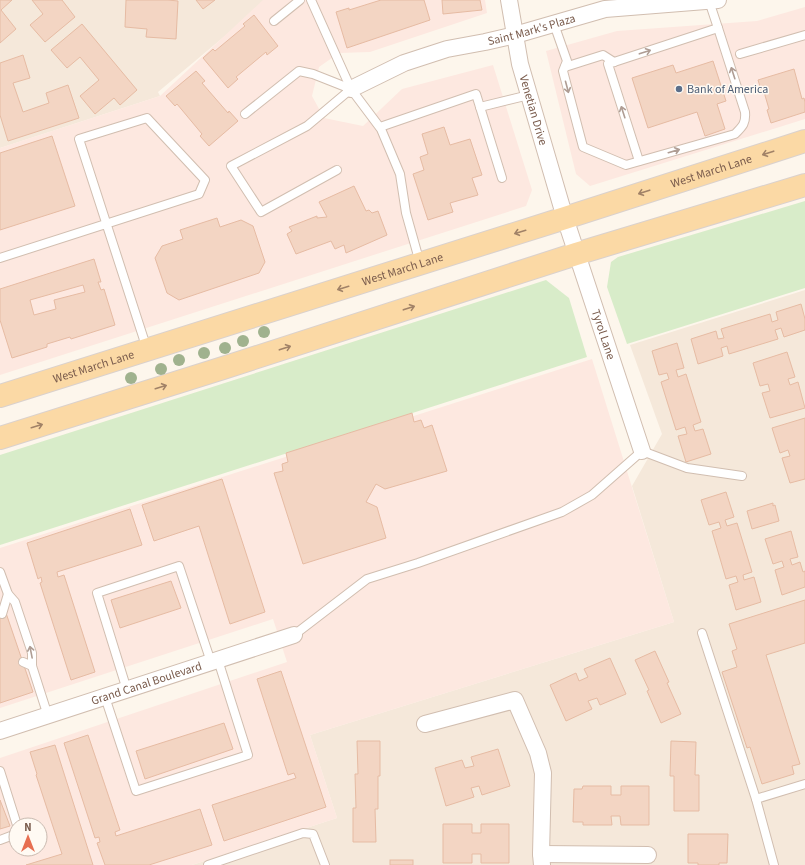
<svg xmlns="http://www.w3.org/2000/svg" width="805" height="865" font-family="'Source Sans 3',sans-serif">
<rect width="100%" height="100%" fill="#fdf6ec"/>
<g fill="#f5e8da">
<path d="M0 0H268L158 92 160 96 0 148Z"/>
<path d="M805 290V865H192L337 818 310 735 674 622 632 486 662 434 630 345Z"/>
</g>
<g fill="#fde8e0" fill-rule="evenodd">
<path d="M263 0H485L487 13 370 52 339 53 319 67 312 96 324 118 363 126 402 89 493 65 532 190 526 206 0 375V148L160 96Z"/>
<path d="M805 7V119L590 186 576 174 546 51 617 31 757 21Z"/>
<path d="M592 359 674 622 310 735 337 818 192 865H0V758L287 662 273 619 0 708V548ZM16 825H40V849H16Z"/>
</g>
<g fill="#d8ecc9">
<path d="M805 201V288L627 344 607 287 611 262 618 257Z"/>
<path d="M546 280 569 298 587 357 0 545V455Z"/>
</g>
<g fill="#f3d5c3" stroke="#e6bba3" fill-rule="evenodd">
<path d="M0 0H12L1 10 16 29 0 43Z"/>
<path d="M32 0H62L75 17 45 42 30 25 43 14Z"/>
<path d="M126 0H168L178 1 176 39 146 37 147 29 125 27Z"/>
<path d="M196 0H215L203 9Z"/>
<path d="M381 0H424L430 20 347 48 336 12 349 8V10Z"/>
<path d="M442 0H480L482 10 443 14Z"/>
<path d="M254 15 278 46 267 55 266 52 236 77 238 79 228 88 203 58 213 49 215 51 245 26 243 24Z"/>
<path d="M82 24 137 90 120 105 114 98 95 114 80 96 99 80 80 57 67 68 51 50Z"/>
<path d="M23 55 30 78 13 83 23 112 49 103 46 93 68 85 79 118 8 141 0 115V63Z"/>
<path d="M713 61 726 101 717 104 725 129 705 136 697 112 648 128 632 78 673 65 676 73Z"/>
<path d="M794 69 802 99 804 98 805 102V112L771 123 767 110 769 109 764 92 762 93 758 80Z"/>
<path d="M196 71 205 81 202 83 228 113 229 111 238 121 209 146 200 136 202 134 177 104 175 106 166 96Z"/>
<path d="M444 127 450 145 470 139 482 175 472 178 478 195 450 203 453 212 428 220 413 174 424 170 420 157 428 154 422 134Z"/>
<path d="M52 136 75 206 0 230V153Z"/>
<path d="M354 186 366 211 369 210 372 213 378 211 387 235 346 253 344 245 335 249 331 241 296 254 287 234 292 231 289 227 317 216V218L327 217 319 202Z"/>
<path d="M217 218 220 227 241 220 253 226 265 262 259 273 179 300 167 293 155 258 162 246 183 239 180 230Z"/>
<path d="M94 259 101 282H98L101 290 104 289 115 325 71 339 70 337 47 344V347L12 358 0 320V289ZM83 285 85 292 54 300 56 309 34 315 30 300Z"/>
<path d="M801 304 805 319V330L784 337 781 328 775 330 778 339 729 354 727 346 721 348 723 356 698 364 691 339 716 331 718 339 724 338 721 329 770 314 772 322 778 320 776 312Z"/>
<path d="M677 343 684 368 676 370 678 377 686 374 701 422 693 425 695 431 703 429 711 454 686 462 678 436 687 434 685 427 676 430 661 382 669 379 667 373 659 375 652 351Z"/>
<path d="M787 352 795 377 788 379 790 385 798 382 805 408 770 418 762 393 770 391 768 384 760 386 753 363Z"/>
<path d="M412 413 414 422 421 420 424 428 432 425 447 471 385 489 376 484 366 502 377 507 386 538 303 564 274 473 283 471 282 464 288 462 286 453Z"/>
<path d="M805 418V479L790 483 782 458 790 456 788 450 780 453 772 428Z"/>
<path d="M222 479 265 612 230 624 199 526 154 541 142 505Z"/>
<path d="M726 492 734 517 725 520 727 526 737 523 752 572 743 575 744 580 754 577 761 602 736 610 729 585 738 582 736 576 726 579 712 531 721 528 719 522 709 525 701 500Z"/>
<path d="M773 503V506L775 505 779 521 752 529 747 511Z"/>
<path d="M130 509 142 545 57 572 58 577 64 575 95 672 71 680 40 583 42 582 41 577 38 579 27 543Z"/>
<path d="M791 531 798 557 790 559 792 565 800 562 803 572 805 571V587L782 595 775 570 784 567 782 561 773 564 765 539Z"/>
<path d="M171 581 181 608 120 628 111 600Z"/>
<path d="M805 600V643L766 655 800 764 792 766 794 774 762 784 750 747 747 748 722 672 737 667 732 651 737 649 729 624Z"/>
<path d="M6 613 33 692 0 703V615Z"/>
<path d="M655 651 669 682 667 683 681 714 661 723 647 691 649 690 635 660Z"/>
<path d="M610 658 626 694 600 705 597 698 588 701 592 709 566 721 550 685 576 673 579 681 588 677 584 669Z"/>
<path d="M281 671 326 807 224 841 212 805 296 778 294 773 288 775 257 679Z"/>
<path d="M224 723 233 749 145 779 136 751Z"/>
<path d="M88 735 120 830 115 832 116 836 200 809 212 845 149 865H105L97 843 100 842 99 837 95 838 64 743Z"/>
<path d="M357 741H380V776H378V809H375L376 842H353V808H356L355 774H358Z"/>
<path d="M671 741 696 742 695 775H699V811H674V776H670Z"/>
<path d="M55 745 93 865H26L62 854 36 775 37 774 30 752Z"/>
<path d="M498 749 510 786 482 795 479 786 471 788 474 797 446 806 435 768 462 760 465 768 474 766 471 757Z"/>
<path d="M583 786H611V795H621V786H649V825H621L620 816H611L612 825H583V822H573L574 789H582Z"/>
<path d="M0 800 10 826 0 829Z"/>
<path d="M443 824H472V833H481V824H509V863H481V854H472V863H443Z"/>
<path d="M688 834H728L727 863H719V865H698V863H688Z"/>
<rect x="390" y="860" width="23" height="5"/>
</g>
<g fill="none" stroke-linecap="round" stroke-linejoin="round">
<defs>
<g id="service">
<path d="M311 0 351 89 381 129 400 174 406 213 420 263"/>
<path d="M274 21 300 0"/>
<path d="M554 24 567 61 563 71 583 147 626 165 735 134C743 126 746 123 745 112L718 28 709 1"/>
<path d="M740 54 805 35"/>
<path d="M565 67 603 55 614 62"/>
<path d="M480 107 529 95"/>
<path d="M245 114 299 71 313 74 351 89"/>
<path d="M380 127 476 94 502 178"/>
<path d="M639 161 608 64 718 28"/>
<path d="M337 170 261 212 231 166 307 126 351 89"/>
<path d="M0 258 199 194 205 180 147 118 79 139 147 349"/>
<path d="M0 572 8 594 15 602 32 653V666L48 716"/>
<path d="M2 614 8 594"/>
<path d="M702 633 756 799"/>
<path d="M294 635 367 579 418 563 562 512 592 495 642 451 687 468 742 476"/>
<path d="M23 662 32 666"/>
<path d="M127 690 97 593 179 566 211 662"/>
<path d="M105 697 136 791 248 755 218 660"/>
<path d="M0 771 17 825"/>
<path d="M0 840 16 834"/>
<path d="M208 865 303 833 313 834 325 865"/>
<path d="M774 865 756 799 805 784"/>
</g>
<g id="minor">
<path id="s1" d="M509 0 520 64 565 218 642 451"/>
<path id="s2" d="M351 89 404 63 447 49 485 42 515 35 605 9 718 0"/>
<path d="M425 724 515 700 538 753 543 773 541 854 542 865"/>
<path id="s3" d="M0 731 294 635"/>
<path d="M541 854 648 855"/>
</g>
<g id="primary">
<path id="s4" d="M0 396 565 218 805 141"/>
<path d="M0 438 223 368 576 254 805 185"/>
</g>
</defs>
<use href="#service" stroke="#d1beb0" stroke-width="10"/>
<use href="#minor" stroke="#d1beb0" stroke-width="18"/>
<use href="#primary" stroke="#dad1cd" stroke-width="24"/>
<use href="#service" stroke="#fff" stroke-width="8"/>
<use href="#minor" stroke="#fff" stroke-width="16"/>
<use href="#primary" stroke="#fbd9a5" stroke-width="22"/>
</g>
<g fill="#a0b28e">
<circle cx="264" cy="332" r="6"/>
<circle cx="243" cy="341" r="6"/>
<circle cx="225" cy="348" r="6"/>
<circle cx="204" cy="353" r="6"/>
<circle cx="179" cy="360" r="6"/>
<circle cx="161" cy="369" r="6"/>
<circle cx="131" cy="378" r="6"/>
</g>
<defs><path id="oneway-shaft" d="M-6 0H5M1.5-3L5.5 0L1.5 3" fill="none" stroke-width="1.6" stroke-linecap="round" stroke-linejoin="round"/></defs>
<g stroke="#af9d94">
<use href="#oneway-shaft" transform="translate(645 52) rotate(-18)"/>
<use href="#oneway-shaft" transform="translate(733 73) rotate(-108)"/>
<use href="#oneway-shaft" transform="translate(567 87) rotate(75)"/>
<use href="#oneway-shaft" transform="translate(623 112) rotate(-108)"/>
<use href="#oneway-shaft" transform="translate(674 151) rotate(-16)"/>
<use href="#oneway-shaft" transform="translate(31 652) rotate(-101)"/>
</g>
<g stroke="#a18267">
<use href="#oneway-shaft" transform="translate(768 153) rotate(162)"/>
<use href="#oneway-shaft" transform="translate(644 192) rotate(162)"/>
<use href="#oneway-shaft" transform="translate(520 232) rotate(163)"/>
<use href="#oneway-shaft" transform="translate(343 288) rotate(163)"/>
<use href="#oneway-shaft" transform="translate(409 308) rotate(-18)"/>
<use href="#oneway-shaft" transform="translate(285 348) rotate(-18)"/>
<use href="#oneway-shaft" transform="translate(161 387) rotate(-17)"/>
<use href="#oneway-shaft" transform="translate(37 426) rotate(-17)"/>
</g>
<circle fill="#5c6f8a" stroke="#fffaf3" stroke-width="1.5" cx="679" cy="89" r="4"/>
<g text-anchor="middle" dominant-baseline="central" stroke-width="3" stroke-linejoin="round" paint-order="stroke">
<g font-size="12" fill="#7a5c4d" stroke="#fffaf3">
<text stroke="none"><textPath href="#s2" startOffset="191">Saint Mark's Plaza</textPath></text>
<text stroke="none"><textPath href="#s1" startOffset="113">Venetian Drive</textPath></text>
<text stroke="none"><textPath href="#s4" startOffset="746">West March Lane</textPath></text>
<text stroke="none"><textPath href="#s4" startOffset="422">West March Lane</textPath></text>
<text stroke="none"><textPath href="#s1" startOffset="348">Tyrol Lane</textPath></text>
<text stroke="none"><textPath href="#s4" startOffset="98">West March Lane</textPath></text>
<text stroke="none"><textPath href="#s3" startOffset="154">Grand Canal Boulevard</textPath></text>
</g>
<g font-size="12" fill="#4e5e75" stroke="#fffaf3" text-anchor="start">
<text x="687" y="89">Bank of America</text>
</g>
</g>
<g transform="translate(28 837)"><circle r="19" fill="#fffaf3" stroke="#cabbb1"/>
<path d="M0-3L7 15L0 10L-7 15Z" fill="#e76f51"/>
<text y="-6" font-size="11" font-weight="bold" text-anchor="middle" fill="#7a5c4d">N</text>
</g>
</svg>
